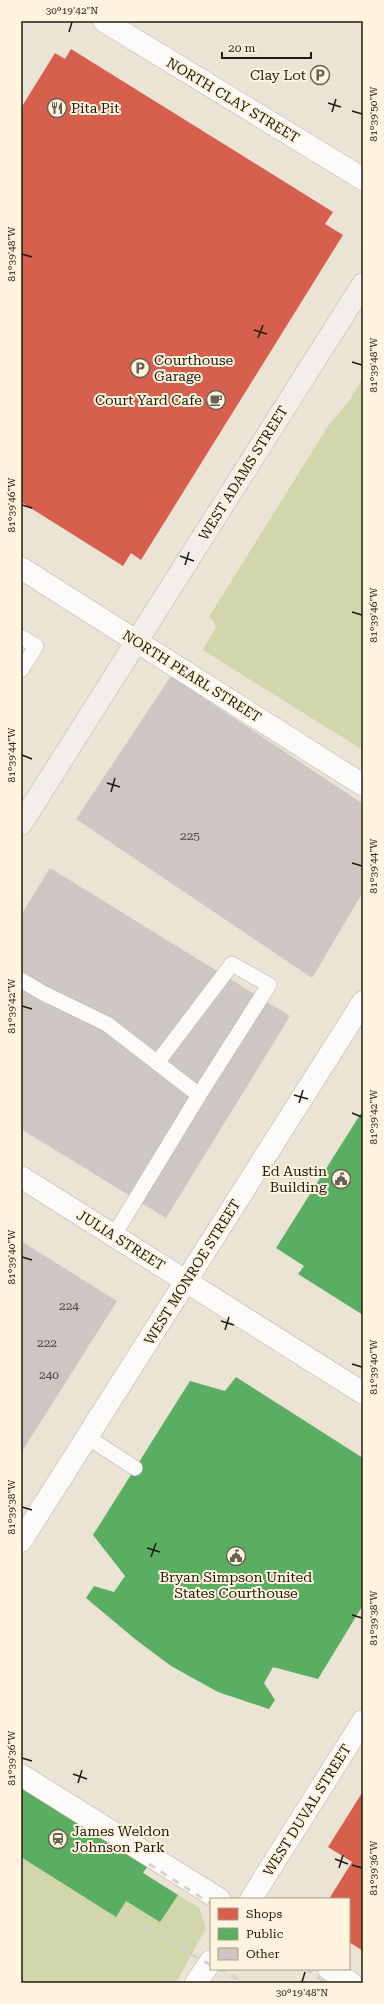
<svg xmlns="http://www.w3.org/2000/svg" width="384" height="2004" font-family="'Roboto Serif',serif">
<rect width="100%" height="100%" fill="#ebe3d4"/>
<g fill="#d2d7ab">
<path d="M363 378V750L203 650 216 627 213 620 209 617 328 426 349 401Z"/>
<path d="M21 1796 199 1908 206 1928 176 1983H21Z"/>
</g>
<g fill="#d6604d">
<path d="M71 49 333 212 325 224 343 235 141 560 131 553 123 566 21 502V108L55 53 65 59Z"/>
<path d="M362 1793 363 1794V1951L349 1942V1899H329L352 1862 328 1847Z"/>
</g>
<g fill="#5aae61">
<path d="M363 1110V1315L298 1274 304 1266 276 1248Z"/>
<path d="M236 1377 363 1458V1605L318 1679 273 1667 264 1683 275 1700 269 1709 218 1692 171 1666 135 1639 86 1598 94 1586 114 1592 125 1576 93 1535 190 1381 225 1391Z"/>
<path d="M21 1775 153 1858 143 1873 178 1895 160 1922 126 1901 116 1917 21 1857Z"/>
</g>
<g fill="#cec6c2">
<path d="M171 676 363 804V892L312 978 76 819Z"/>
<path d="M50 868 290 1016 166 1218 21 1129V915Z"/>
<path d="M21 1241 117 1301 21 1453Z"/>
</g>
<g fill="none" stroke-linecap="round" stroke-linejoin="round">
<defs>
<g id="service">
<path d="M21 637 36 646 21 670"/>
<path d="M21 980 43 993 107 1024 199 1095 269 985 232 964 157 1063"/>
<path d="M114 1235 199 1095"/>
<path d="M87 1437 135 1468"/>
</g>
<g id="minor">
<path d="M104 21 363 179"/>
<path d="M186 1281 363 1002"/>
<path d="M21 1775 219 1899"/>
<path d="M329 1969 351 1983"/>
</g>
<g id="tertiary">
<path d="M21 568 363 785"/>
<path d="M21 1177 363 1393"/>
<path d="M21 1541 186 1281"/>
<path d="M251 1899 363 1721"/>
<path d="M196 1983 211 1961"/>
</g>
<path id="primary" d="M21 824 363 284"/>
</defs>
<use href="#service" stroke="#b7b1a5" stroke-width="16"/>
<use href="#minor" stroke="#b7b1a5" stroke-width="23"/>
<use href="#tertiary" stroke="#b7b1a5" stroke-width="23"/>
<use href="#primary" stroke="#bcafa6" stroke-width="23"/>
<use href="#service" stroke="#fcfbf9" stroke-width="15"/>
<use href="#minor" stroke="#fcfbf9" stroke-width="22"/>
<use href="#tertiary" stroke="#fcfbf9" stroke-width="22"/>
<use href="#primary" stroke="#f4eeea" stroke-width="22"/>
<g stroke="#d4d2cd" stroke-width="3" stroke-dasharray="7 7" stroke-linecap="butt">
<path d="M149 1864 211 1904"/>
<path d="M121 1910 172 1944 211 1965"/>
<path d="M219 1969 245 1983"/>
<path d="M306 1969 326 1983"/>
</g>
</g>
<path fill="none" stroke="#201b11" stroke-width="1.5" d="M69 32 72 22M328 103 341 107M352 111 362 114M332 112 336 99M22 254 32 257M254 330 267 334M258 338 263 325M352 362 362 365M22 505 32 508M180 556 194 561M185 565 189 552M352 612 362 615M22 755 32 759M107 783 120 787M111 792 115 778M352 863 362 866M22 1006 32 1009M294 1095 308 1099M299 1103 303 1090M352 1113 362 1117M22 1257 32 1260M221 1321 234 1325M225 1330 229 1317M352 1364 362 1367M22 1507 32 1510M147 1548 160 1552M151 1557 156 1543M352 1615 362 1618M22 1758 32 1761M73 1774 87 1779M78 1783 82 1770M335 1859 348 1864M352 1865 362 1868M339 1868 343 1855M302 1982 305 1972"/>
<defs>
<symbol id="parking-ring" viewBox="-11 -11 22 22"><circle r="9.5" fill="#fff4de" stroke="#676155" stroke-width="1.5"/><path d="M-3.5-5.5H1a3.5 3.5 0 0 1 0 7H-1V5.5H-3.5ZM-1-3.4V-.6H.8a1.4 1.4 0 0 0 0-2.8Z" fill="#676155"/></symbol>
<symbol id="restaurant-ring" viewBox="-11 -11 22 22"><circle r="9.5" fill="#fff4de" stroke="#676155" stroke-width="1.5"/><path d="M-5-6h1v4h1v-4h1v4h1v-4h1v5L-1.5 .5V6h-2V.5L-5-1ZM5-6V6H3V1.5H1.5Q1.5-4 5-6Z" fill="#676155"/></symbol>
<symbol id="cafe-ring" viewBox="-11 -11 22 22"><circle r="9.5" fill="#fff4de" stroke="#676155" stroke-width="1.5"/><path d="M-5.5-4.5H6V0H3Q3 3.5 0 3.5H-2.5Q-5.5 3.5-5.5 0ZM3-3.2v2h1.7v-2ZM-6 4.5H4V6H-6Z" fill="#676155"/></symbol>
<symbol id="civic-ring" viewBox="-11 -11 22 22"><circle r="9.5" fill="#fff4de" stroke="#676155" stroke-width="1.5"/><path d="M-.6-6.5H3V-4.5H.6V-3L4-1V1h2V6H-6V1h2V-1L-.6-3ZM-1.2 2.5V6h2.4V2.5Z" fill="#676155"/></symbol>
<symbol id="station-ring" viewBox="-11 -11 22 22"><circle r="9.5" fill="#fff4de" stroke="#676155" stroke-width="1.5"/><path d="M-3-6H3Q5-6 5-4V2Q5 4 3 4L4.5 6H3L1.5 4h-3L-3 6H-4.5L-3 4Q-5 4-5 2V-4Q-5-6-3-6ZM-3.5-4v3h7v-3ZM-3.5 1v1.5H-2V1ZM2 1v1.5H3.5V1Z" fill="#676155"/></symbol>
</defs>
<g fill-rule="evenodd">
<use href="#parking-ring" x="309" y="64" width="22" height="22"/>
<use href="#restaurant-ring" x="46" y="97" width="22" height="22"/>
<use href="#parking-ring" x="129" y="357" width="22" height="22"/>
<use href="#cafe-ring" x="205" y="389" width="22" height="22"/>
<use href="#civic-ring" x="330" y="1168" width="22" height="22"/>
<use href="#civic-ring" x="225" y="1545" width="22" height="22"/>
<use href="#station-ring" x="47" y="1828" width="22" height="22"/>
</g>
<g text-anchor="middle" dominant-baseline="central" stroke-width="4" stroke-linejoin="round" paint-order="stroke">
<g font-size="12" fill="#4c463d">
<text x="190" y="836">225</text>
<text x="69" y="1306">224</text>
<text x="47" y="1343">222</text>
<text x="49" y="1375">240</text>
</g>
<g font-size="14" fill="#201b11" stroke="#fff4de" text-anchor="end">
<text x="306" y="75">Clay Lot</text>
<text x="71" y="108" text-anchor="start">Pita Pit</text>
<text x="154" y="360" text-anchor="start">Courthouse<tspan x="154" dy="16">Garage</tspan></text>
<text x="202" y="400">Court Yard Cafe</text>
<text x="327" y="1171">Ed Austin<tspan x="327" dy="16">Building</tspan></text>
<text x="236" y="1577" text-anchor="middle">Bryan Simpson United<tspan x="236" dy="16">States Courthouse</tspan></text>
<text x="72" y="1831" text-anchor="start">James Weldon<tspan x="72" dy="16">Johnson Park</tspan></text>
</g>
<g font-size="14" fill="#201b11" stroke="#fff4de">
<text transform="translate(233 100) rotate(31)">NORTH CLAY STREET</text>
<text transform="translate(243 473) rotate(-58)">WEST ADAMS STREET</text>
<text transform="translate(192 676) rotate(32)">NORTH PEARL STREET</text>
<text transform="translate(121 1240) rotate(32)">JULIA STREET</text>
<text transform="translate(192 1272) rotate(-58)">WEST MONROE STREET</text>
<text transform="translate(307 1810) rotate(-58)">WEST DUVAL STREET</text>
</g>
</g>
<rect width="384" height="2004" fill="none" stroke="#fff4de" stroke-width="44"/>
<rect x="210" y="1898" width="140" height="72" fill="#fff4de" stroke="#a69d8c"/>
<rect x="218" y="1908" width="20" height="12" fill="#d6604d" stroke="#a69d8c"/>
<text x="246" y="1918" font-size="12" fill="#201b11">Shops</text>
<rect x="218" y="1928" width="20" height="12" fill="#5aae61" stroke="#a69d8c"/>
<text x="246" y="1938" font-size="12" fill="#201b11">Public</text>
<rect x="218" y="1948" width="20" height="12" fill="#cec6c2" stroke="#a69d8c"/>
<text x="246" y="1958" font-size="12" fill="#201b11">Other</text>
<path d="M222 52v6h89v-6" fill="none" stroke="#201b11" stroke-width="2"/>
<text x="228" y="52" font-size="12" fill="#201b11" stroke="#fff4de" stroke-width="3" paint-order="stroke">20 m</text>
<rect x="22" y="22" width="340" height="1960" fill="none" stroke="#201b11" stroke-width="1.5"/>
<g font-size="10" text-anchor="middle" fill="#201b11">
<text x="72" y="14">30°19'42"N</text>
<text transform="translate(373 114) rotate(-90)" y="4">81°39'50"W</text>
<text transform="translate(11 254) rotate(-90)" y="4">81°39'48"W</text>
<text transform="translate(373 365) rotate(-90)" y="4">81°39'48"W</text>
<text transform="translate(11 505) rotate(-90)" y="4">81°39'46"W</text>
<text transform="translate(373 615) rotate(-90)" y="4">81°39'46"W</text>
<text transform="translate(11 755) rotate(-90)" y="4">81°39'44"W</text>
<text transform="translate(373 866) rotate(-90)" y="4">81°39'44"W</text>
<text transform="translate(11 1006) rotate(-90)" y="4">81°39'42"W</text>
<text transform="translate(373 1117) rotate(-90)" y="4">81°39'42"W</text>
<text transform="translate(11 1257) rotate(-90)" y="4">81°39'40"W</text>
<text transform="translate(373 1367) rotate(-90)" y="4">81°39'40"W</text>
<text transform="translate(11 1507) rotate(-90)" y="4">81°39'38"W</text>
<text transform="translate(373 1618) rotate(-90)" y="4">81°39'38"W</text>
<text transform="translate(11 1758) rotate(-90)" y="4">81°39'36"W</text>
<text transform="translate(373 1868) rotate(-90)" y="4">81°39'36"W</text>
<text x="302" y="1996">30°19'48"N</text>
</g>
</svg>
